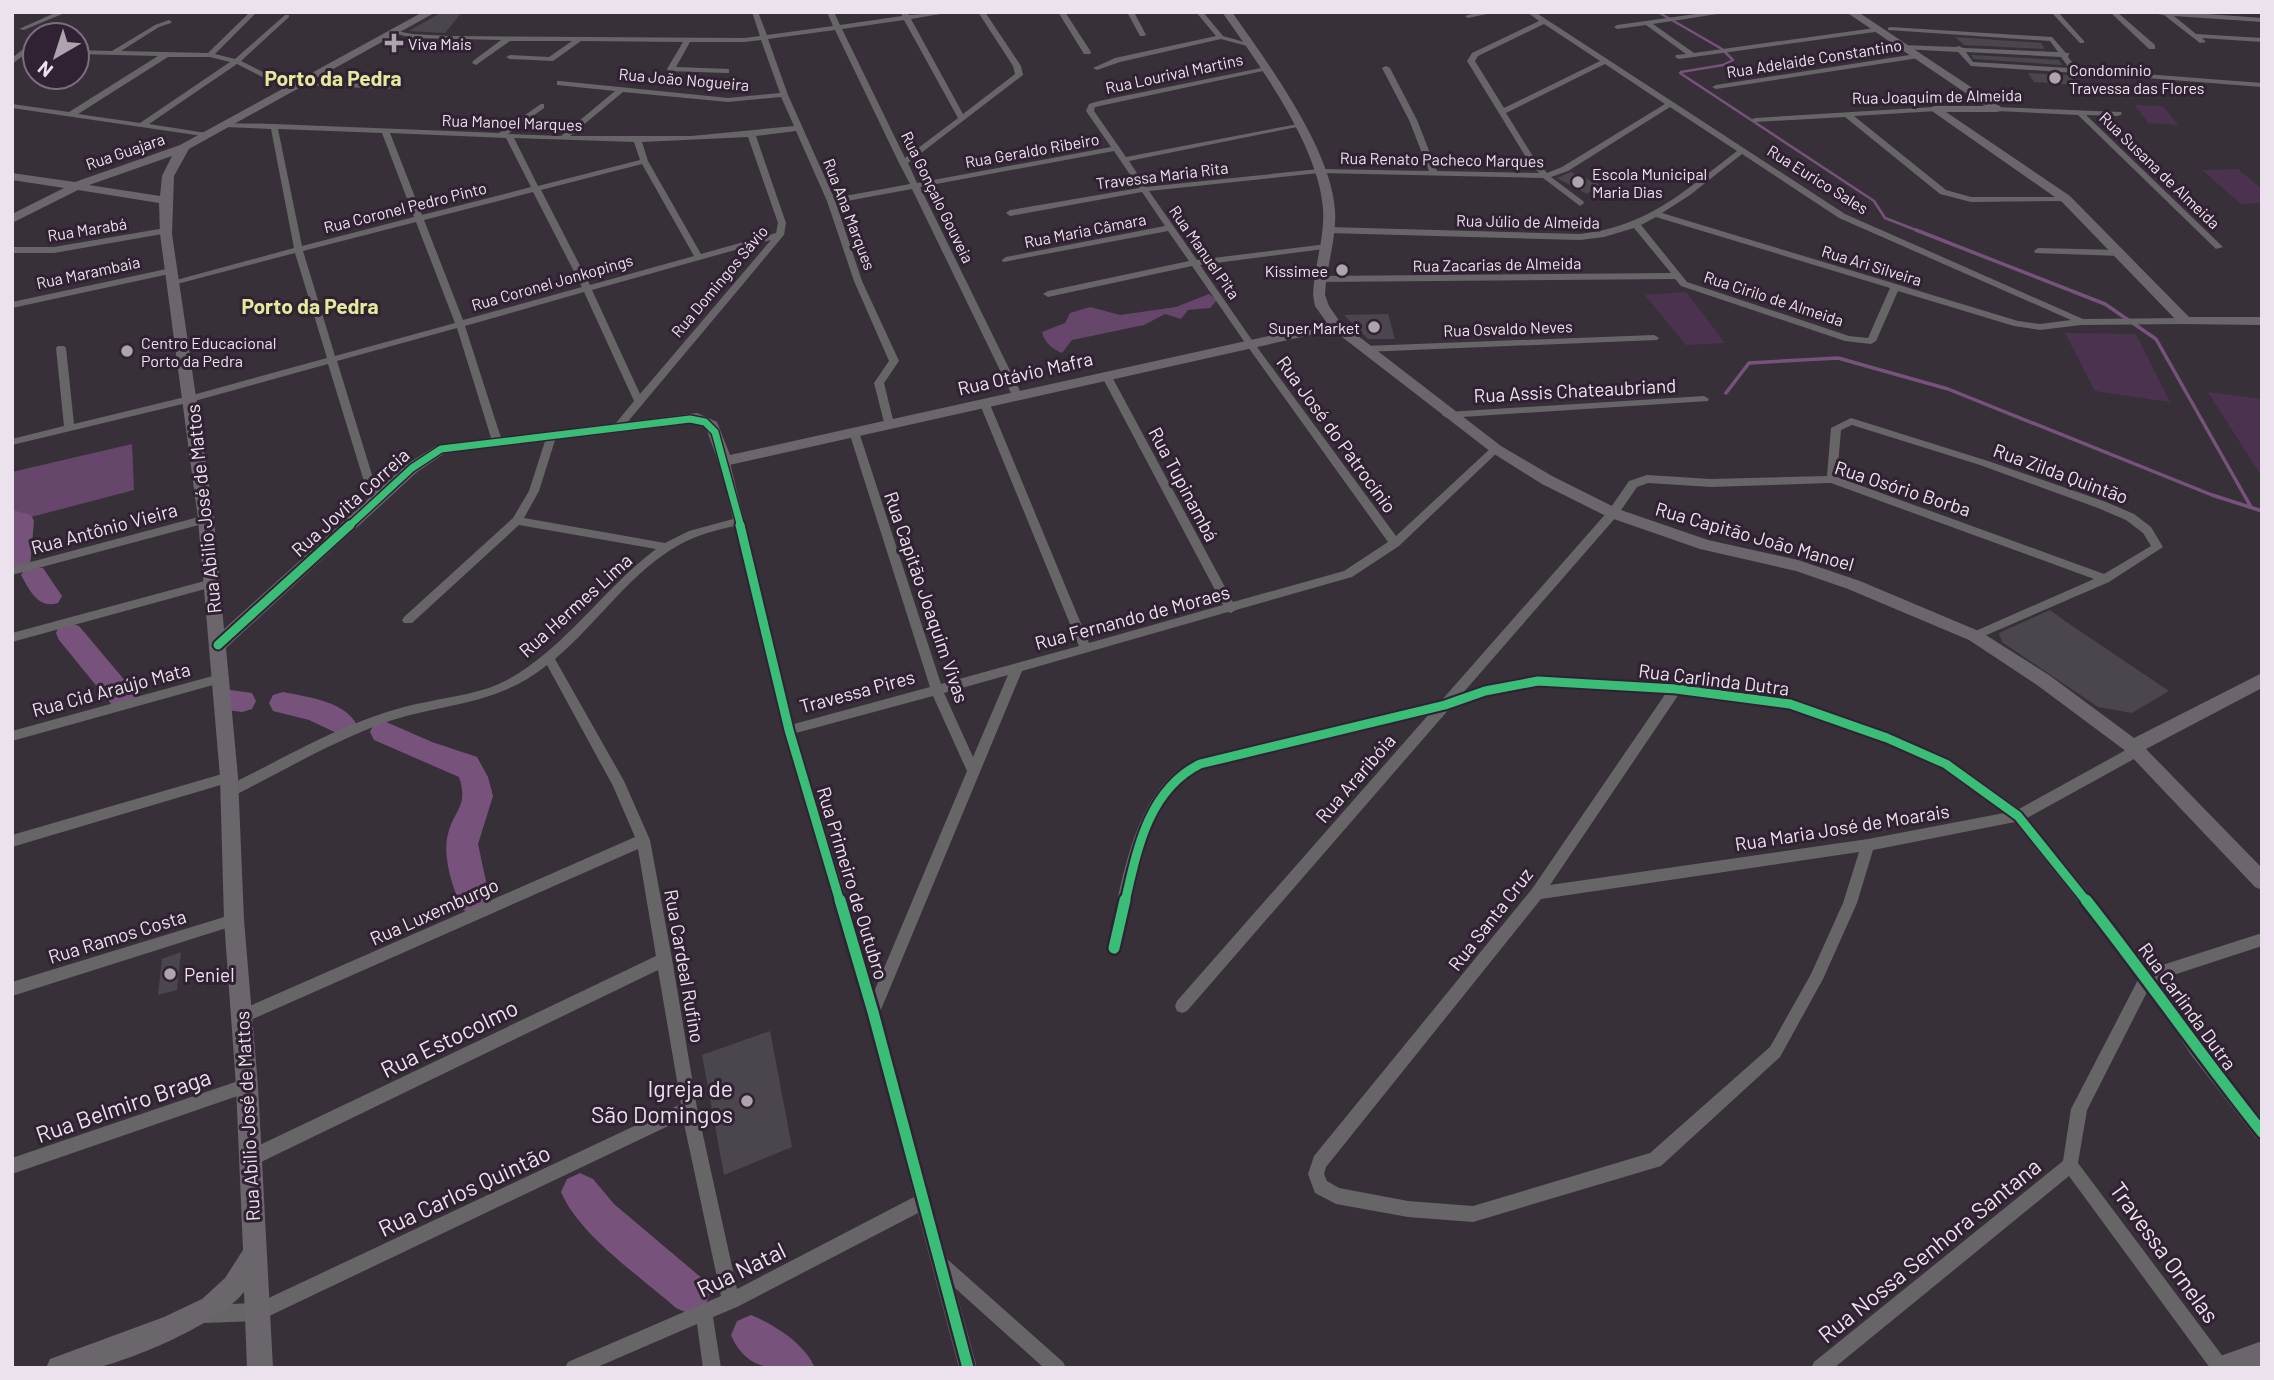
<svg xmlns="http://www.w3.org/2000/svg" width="2274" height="1380" font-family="Barlow,sans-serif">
<rect width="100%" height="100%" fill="#373039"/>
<g fill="#4b334f">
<path d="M2135 105 2163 106 2178 125 2148 123Z"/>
<path d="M2238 169 2262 189V203L2241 204 2202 170Z"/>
<path d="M1686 292 1725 343 1686 345 1645 295Z"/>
<path d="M2065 333 2136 334 2170 402 2095 391Z"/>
<path d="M2208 392 2262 399V477Z"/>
</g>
<g fill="#66466b">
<path d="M1209 294 1217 300 1210 308 1188 310 1181 319 1165 314 1144 325 1072 340 1062 353C1053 349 1045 344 1042 332L1065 323 1070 313 1090 307 1120 315 1176 307Z"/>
<path d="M132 444 134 490 12 522V472Z"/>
</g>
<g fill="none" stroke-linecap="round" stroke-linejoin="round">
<g stroke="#77537c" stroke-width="2.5">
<path d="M1658 12 1722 49 1733 60 1723 65 1681 72"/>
<path d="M1680 73 1874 201 1885 218 1921 232"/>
</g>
<g stroke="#77537c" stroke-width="3.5">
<path d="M1916 230 2105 304 2156 339 2251 507"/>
<path d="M1726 393 1749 363 1838 358 1948 389 2212 495 2262 511"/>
</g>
<g fill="#77537c" fill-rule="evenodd">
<path d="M12 510 31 515 34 521 30 567 43 568 62 596 58 603C38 609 30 591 21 575L23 572 12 571Z"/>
<path d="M69 623 79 626 132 689 136 697 132 705 122 708 112 705 59 640 56 633 59 626Z"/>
<path d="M230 690 252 693 256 701 252 709 242 712 220 709 216 701 220 693Z"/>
<path d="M283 692C307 697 345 701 357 725L353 733 343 736 309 720 273 711 269 703 273 695Z"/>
<path d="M384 721 432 742 477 757 488 777 493 796 478 844 490 900 485 910 474 914 463 910C453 890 442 857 448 834 454 810 469 806 459 777L374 740 370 732 374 724Z"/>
<path d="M580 1173 593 1179 614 1204 704 1280 710 1294 704 1308 690 1314 676 1308C640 1276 580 1236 561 1192L567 1179Z"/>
<path d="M751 1315C775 1325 805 1344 815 1368 779 1368 748 1375 731 1335L737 1321Z"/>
</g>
</g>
<g fill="#4b454d">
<path d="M442 12H462L445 33 409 31Z"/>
<path d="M1955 37 2041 43 2045 49 1964 45Z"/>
<path d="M1971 55 2059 60 2062 65 1974 59Z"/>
<path d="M2028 73 2069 75 2076 85 2034 82Z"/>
<path d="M1571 172 1601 185 1587 194 1557 178Z"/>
<path d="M1388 314 1395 339H1368L1344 315Z"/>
<path d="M2050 610 2065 621 2169 691 2132 713 2098 707 2002 642 1999 633Z"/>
<path d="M181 952 177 990 158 995 162 959Z"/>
<path d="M770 1031 792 1147 724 1175 702 1055Z"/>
</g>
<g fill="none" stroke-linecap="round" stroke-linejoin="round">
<g fill="#686568" fill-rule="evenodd">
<path d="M57 12H67L24 30 19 29Z"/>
<path d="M250 12H257L215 54 235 59 285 15H289V17L241 61 295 88 288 90 237 64 149 124 206 133H209V137L12 108V104L69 112 158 56 77 54V50L112 51 155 25 169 20 172 22 171 23 159 27 121 51 208 53ZM168 57H210L230 62 140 123 78 114Z"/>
<path d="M752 12H758L767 35 833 26 827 12H834L840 25 902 16 901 12H907L909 15 952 12 911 19 963 114 1015 74 1013 66 978 12H985L1021 66 1023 75 908 163 917 183 1111 147 1086 111 1089 104 1099 101 1266 67 1267 69 1263 71 1095 107 1094 111 1126 157 1298 124 1302 126 1129 161 1146 187 1319 169 1429 171 1409 120 1382 68 1386 66 1390 68 1417 120 1437 171 1539 173 1527 159 1467 61 1472 53 1539 21 1527 12H1535L1845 214 2083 319 2185 318 2190 321 2185 324 2081 325 2040 330 2014 326 1898 291 1876 341 1871 344 1845 341 1681 286 1675 279 1319 282 1315 279 1319 276 1671 273 1634 228 1604 237 1580 240 1328 233 1324 230 1328 227 1580 234C1647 227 1686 190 1737 151L1670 107 1568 171 1551 177 1583 201 1584 203 1580 206 1543 178 1319 173 1149 191 1197 260 1327 244V248L1324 249 1200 265 1254 343 1396 536 1492 447 1496 446 1501 449 1399 546 1352 577 1236 610 1231 613 1228 612 1022 671 880 1012 947 1259 1063 1362 1066 1368H1044L955 1288 977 1368H959L918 1213 737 1307 713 1317 721 1368H703L697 1324 595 1368H565L568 1362 721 1296 683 1119 265 1318 259 1321 204 1323 198 1320 195 1314 198 1308 204 1305 258 1303 681 1104 658 970 257 1164 251 1166 245 1164 243 1158 245 1152 656 956 638 849 246 1022 241 1024 236 1022 234 1017 236 1012 635 837 613 786 547 665C494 708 440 702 381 724 330 743 283 771 235 795L230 796 225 795 223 791 225 787C275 763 323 734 375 716 392 710 409 705 427 702 454 696 484 693 509 679 566 647 603 589 656 549L519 525 412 623H404L402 620 404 617 513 518 529 491 547 435H555L556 437 539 491 524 518 665 543 689 531 733 519 720 461 725 458 729 459 794 724 930 687 849 432 850 430H858L859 432 941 684 1079 646 979 402 980 400H988L989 402 1089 643 1223 605 1101 375 1103 373 1106 372 1111 375 1233 602 1344 571 1388 542 1248 347 1192 266 1048 297 1043 294 1048 291 1189 261 1168 231 1003 262 1002 260 1006 257 1165 226 1142 192 1010 216 1006 213 1010 210 1139 188 1114 151 920 187 1022 395 1020 397 1017 398 1012 395 912 189 836 203 862 281 899 361 884 383 894 424 889 427 885 426 874 383 889 361 854 281 827 201 796 131 756 136 786 223 784 235 620 431H612L611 429 634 401 584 292 465 326 502 441 501 443 497 444 492 441 457 328 337 361 380 501 375 505 370 501 328 364 191 402 12 445V439L64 426 56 348 58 346H64L66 348 74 424 189 396 327 358 295 253 173 285 169 282 294 248 271 129 224 127 220 125 221 123 274 124 499 133 541 104H544V108L508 134 561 136 615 91 557 85V81H560L728 98 780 93 761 40 745 42H690L676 67 729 69V73H726L668 71 667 69 683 42 581 41 553 61 510 59 506 57 510 55 549 57 572 41H510L476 65 472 63 473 61 501 40 412 38 394 33 397 31 412 34 450 36 745 38 760 36ZM904 20 958 118 905 158 842 29ZM1544 24 1600 61 1504 108 1475 61 1478 56ZM835 30 899 163 910 184 834 198 788 95 768 39ZM1605 64 1665 104 1562 167 1547 173 1534 158 1506 113ZM623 92 728 102 781 97 794 126 691 136H570ZM278 129 382 133 414 217 302 246ZM390 133 506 138 531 187 422 215ZM748 137 778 223 776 233 701 254 648 161 642 142ZM514 138 634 142 640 160 538 186ZM1742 154 1839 218 2071 320 2040 324 2018 321 1662 213 1690 195ZM642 164 694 256 590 285 541 190ZM533 192 582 287 463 320 424 220ZM1656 217 1890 288 1868 338 1849 336 1687 282 1641 225ZM416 222 455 323 335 356 303 251ZM771 240 640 394 592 290ZM735 526 783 730 866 1012 914 1197 737 1289 697 1108 672 959 650 840 624 781 555 659C598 623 630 572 679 545 696 535 716 530 735 526ZM1008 675 973 757 944 693ZM933 696 967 771 874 992 796 733Z"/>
<path d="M1058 12H1065L1091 52 1090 54H1084Z"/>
<path d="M1127 12H1134L1146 35 1144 36H1140Z"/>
<path d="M1196 12H1203L1223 36 1251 44 1247 46 1221 39 1120 62 1097 70 1093 68 1115 58 1216 36Z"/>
<path d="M1479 12H1496L1468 18 1465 16Z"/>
<path d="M1710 12H1730L1653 24 1694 53 1875 28 1878 30 1875 32 1679 59 1675 57 1676 55 1686 54 1646 25 1617 29 1614 27 1617 25Z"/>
<path d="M2051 12H2058L2084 41V43H2080Z"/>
<path d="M2110 12H2117L2155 45V49H2149Z"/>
<path d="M2145 12H2181L2262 18V22L2174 16 2196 34 2262 38V42L2202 38 2206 42 2200 43 2164 15Z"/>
<path d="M1890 27 2052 37 2066 53H2069L2068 57 2079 71 2075 73 1971 66 1958 52 1902 49 1898 47 1902 45 1956 47 1959 46 1963 48 2058 52 2050 41 1888 30V28ZM1966 52 2061 57 2069 68 1973 62Z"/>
<path d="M32 42H35V47L12 64V58Z"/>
<path d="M1916 54H1919V58L1716 89 1712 87 1716 85Z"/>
<path d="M2092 70 2262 83V87L2095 74 2091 72Z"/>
<path d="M296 81 389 85 393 87 389 89 299 85 295 83Z"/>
<path d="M1934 107 1938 109 1937 111 1854 116 1946 190 1971 197H2066L2070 199 2066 201 1971 202 1940 194 1845 117 1755 122 1751 120 1755 118Z"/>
<path d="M1994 107 2121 112 2122 114 2118 116 2086 115 2223 247 2216 249 2078 115 1997 111 1993 109Z"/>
<path d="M165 228 168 229V233L54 253H12V247H54Z"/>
<path d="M2038 248 2120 250 2124 253 2120 256 2035 253 2034 251Z"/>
<path d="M171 268 175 271 174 273 12 308V302Z"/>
<path d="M1654 335 1659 338 1657 340 1364 352 1359 349 1364 346Z"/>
<path d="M1704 396 1709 399 1708 401 1447 418 1442 415 1447 412Z"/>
<path d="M1851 418 1988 461 2106 502 2134 514 2151 527 2163 547 2109 582 1975 640 1971 639 1969 636 1971 633 2094 579 1831 483 1711 487 1648 483 1637 487 1617 516 1462 694 1485 686 1538 676 1676 684 1790 699 1891 734 1951 760 2019 809 2124 751 2129 743H2137L2139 747 2134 759 2027 818 2150 969 2262 933V946L2158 980 2202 1046 2262 1119V1140L2256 1138 2192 1056 2148 990 2087 1110 2078 1163 2227 1362 2230 1368H2210L2069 1176 1834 1368H1811L1814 1362 2063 1161 2071 1109 2139 978 2015 822 1873 850 1857 903 1823 979 1780 1057 1661 1166 1473 1222 1408 1217 1336 1204 1315 1193 1308 1174 1314 1156 1532 889 1666 693 1538 686 1486 696 1450 708 1187 1011 1182 1013 1177 1011 1175 1006 1177 1001 1430 713 1203 769C1195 772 1186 776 1180 783 1141 821 1133 896 1121 948L1119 953 1114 955 1109 953 1107 948C1122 887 1132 783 1200 759L1441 701 1609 510 1629 481 1647 475 1711 479 1827 476 1831 428ZM1852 425 1980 465 2098 508 2126 520 2143 533 2151 546 2104 574 1837 477 1841 430ZM1679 694 1789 709 1883 742 1941 768 2004 813 1868 839 1550 885ZM1859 852 1843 903 1811 974 1770 1047 1650 1153 1473 1206 1408 1201 1339 1188 1327 1181 1324 1174 1326 1167 1541 899Z"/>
<path d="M206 515 211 519 210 522 12 575V567Z"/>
<path d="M212 579 216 580 218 583 216 586 12 642V633Z"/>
<path d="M220 674 224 676 226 679 224 682 12 741V731Z"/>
<path d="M229 772 234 773 235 777 234 781 12 847V835Z"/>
<path d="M234 914 239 916 241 920 239 924 12 996V982Z"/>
<path d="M247 1078 252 1081 255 1086 252 1091 12 1174V1158Z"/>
</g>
<g fill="#6a666b" fill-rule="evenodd">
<path d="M423 12H436L189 149 174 176 172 234 214 519 224 629 407 464 436 446 697 413 717 422 730 455 1327 323 1315 306 1313 295C1314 266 1325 237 1323 209 1319 146 1258 63 1222 12H1232C1267 62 1331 148 1335 210 1337 238 1326 267 1325 295L1329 306 1340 322 1501 446 1552 476 1618 509 1708 540 1798 560 1860 581 1981 632 2049 675 2134 738 2262 673V688L2146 749 2262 868V890L2255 887 2127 752 2037 685 1969 640 1848 589 1796 571 1700 549 1608 517 1542 484 1491 452 1333 330 725 466 718 461 706 428 695 423 445 453 417 472 226 648 238 777 244 920 258 1086 273 1368H247L244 1292C221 1322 133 1360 95 1368 80 1370 62 1368 46 1368L50 1359 164 1317 202 1299 225 1278 243 1250 236 1086 224 920 220 777 198 519 160 234 159 203 78 190 12 223V214L64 188 12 180V173L75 182 180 145ZM172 156 162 176 160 196 89 185Z"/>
<path d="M1846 12H1858L2001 107V111L1997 112H1946L2070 196 2189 317H2262V325L2180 324 2062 202 1929 109 1934 106H1985Z"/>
<path d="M2262 1341V1366L2208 1368 2212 1359Z"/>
</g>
<defs>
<path id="cycleway-far2" d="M348 527 412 468 441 449 690 419 705 422 715 432 741 527"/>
<g id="cycleway-far1">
<path d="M740 525 789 730 840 902"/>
<path d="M218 645 350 525"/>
<path d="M1125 902C1137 850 1148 790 1200 764L1445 705 1485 691 1538 681 1676 689 1790 704 1887 738 1946 764 2018 816 2087 902"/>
</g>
<g id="cycleway">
<path d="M840 900 873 1012 968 1368"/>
<path d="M2086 900C2146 976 2201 1056 2262 1132"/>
<path d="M1114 948 1125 900"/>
</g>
</defs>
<use href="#cycleway-far2" stroke="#302232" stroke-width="10"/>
<use href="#cycleway-far1" stroke="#302232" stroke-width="13"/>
<use href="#cycleway" stroke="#302232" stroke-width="16"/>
<use href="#cycleway-far2" stroke="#3abd76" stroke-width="7"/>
<use href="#cycleway-far1" stroke="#3abd76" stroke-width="9"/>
<use href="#cycleway" stroke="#3abd76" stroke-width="11"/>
</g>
<g fill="#ada4ae" stroke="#302232" stroke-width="2.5">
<path d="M390.5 32.5h7v7h7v7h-7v7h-7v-7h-7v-7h7z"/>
<circle cx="2055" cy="78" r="7"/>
<circle cx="1578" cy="182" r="7"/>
<circle cx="1342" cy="270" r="7"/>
<circle cx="1374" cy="327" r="7"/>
<circle cx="127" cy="351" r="7"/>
<circle cx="170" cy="974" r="7"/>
<circle cx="747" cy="1101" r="7"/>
</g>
<g text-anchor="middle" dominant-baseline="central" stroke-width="6" stroke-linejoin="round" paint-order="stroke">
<g font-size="16" fill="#ece2ed" stroke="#302232" text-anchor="start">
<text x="408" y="43">Viva Mais</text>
<text x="2069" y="69">Condomínio<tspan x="2069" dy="18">Travessa das Flores</tspan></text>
<text x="1592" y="173">Escola Municipal<tspan x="1592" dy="18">Maria Dias</tspan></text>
<text x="1328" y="270" text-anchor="end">Kissimee</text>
<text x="1360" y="327" text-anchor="end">Super Market</text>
<text x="141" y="342">Centro Educacional<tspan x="141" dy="18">Porto da Pedra</tspan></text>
</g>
<g font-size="16" fill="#ece2ed" stroke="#302232">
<text transform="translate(1814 58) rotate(-9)">Rua Adelaide Constantino</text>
<text transform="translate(1174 73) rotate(-12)">Rua Lourival Martins</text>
<text transform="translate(684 79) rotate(5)">Rua João Nogueira</text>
<text transform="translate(1937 96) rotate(-1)">Rua Joaquim de Almeida</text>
<text transform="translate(512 122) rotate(2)">Rua Manoel Marques</text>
<text transform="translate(1032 150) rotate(-10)">Rua Geraldo Ribeiro</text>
<text transform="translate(125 151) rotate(-19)">Rua Guajara</text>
<text transform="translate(1442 159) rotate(1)">Rua Renato Pacheco Marques</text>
<text transform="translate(2160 170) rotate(44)">Rua Susana de Almeida</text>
<text transform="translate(1162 175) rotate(-7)">Travessa Maria Rita</text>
<text transform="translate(1818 179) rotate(32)">Rua Eurico Sales</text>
<text transform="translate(938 197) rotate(64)">Rua Gonçalo Gouveia</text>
<text transform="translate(405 207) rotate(-14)">Rua Coronel Pedro Pinto</text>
<text transform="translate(850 214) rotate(69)">Rua Ana Marques</text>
<text transform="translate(1528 221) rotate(1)">Rua Júlio de Almeida</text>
<text transform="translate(87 229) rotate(-9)">Rua Marabá</text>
<text transform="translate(1085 230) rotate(-11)">Rua Maria Câmara</text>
<text transform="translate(1205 252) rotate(55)">Rua Manuel Pita</text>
<text transform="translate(1497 264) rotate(-1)">Rua Zacarias de Almeida</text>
<text transform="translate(1872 265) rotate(17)">Rua Ari Silveira</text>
<text transform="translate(88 272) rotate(-12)">Rua Marambaia</text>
<text transform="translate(719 281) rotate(-50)">Rua Domingos Sávio</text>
<text transform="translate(552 282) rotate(-16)">Rua Coronel Jonkopings</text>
<text transform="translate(1774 298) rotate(18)">Rua Cirilo de Almeida</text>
<text transform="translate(1508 328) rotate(-2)">Rua Osvaldo Neves</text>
</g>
<g font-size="19" fill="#ece2ed" stroke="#302232">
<text transform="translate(1025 373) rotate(-13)">Rua Otávio Mafra</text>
<text transform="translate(1575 390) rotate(-3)">Rua Assis Chateaubriand</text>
<text transform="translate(1337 434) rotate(54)">Rua José do Patrocínio</text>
<text transform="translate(2061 473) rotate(20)">Rua Zilda Quintão</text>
<text transform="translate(1184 484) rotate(62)">Rua Tupinambá</text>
<text transform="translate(1903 488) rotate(18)">Rua Osório Borba</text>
<text transform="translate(350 502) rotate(-42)">Rua Jovita Correia</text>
<text transform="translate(203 509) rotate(-96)">Rua Abilio José de Mattos</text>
<text transform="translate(104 528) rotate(-15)">Rua Antônio Vieira</text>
<text transform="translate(1755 536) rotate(16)">Rua Capitão João Manoel</text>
<text transform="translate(927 597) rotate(71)">Rua Capitão Joaquim Vivas</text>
<text transform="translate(575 605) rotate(-42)">Rua Hermes Lima</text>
<text transform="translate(1132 617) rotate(-15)">Rua Fernando de Moraes</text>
<text transform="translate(1714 679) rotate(7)">Rua Carlinda Dutra</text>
<text transform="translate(111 689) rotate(-15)">Rua Cid Araújo Mata</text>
<text transform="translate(857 691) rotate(-15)">Travessa Pires</text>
<text transform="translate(1355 778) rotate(-49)">Rua Araribóia</text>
<text transform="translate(1842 827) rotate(-9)">Rua Maria José de Moarais</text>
<text transform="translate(853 883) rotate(73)">Rua Primeiro de Outubro</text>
<text transform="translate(434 911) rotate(-24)">Rua Luxemburgo</text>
<text transform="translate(1490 919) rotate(-52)">Rua Santa Cruz</text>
<text transform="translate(117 936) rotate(-17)">Rua Ramos Costa</text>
<text transform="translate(685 966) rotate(80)">Rua Cardeal Rufino</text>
<text transform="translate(2188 1006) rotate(54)">Rua Carlinda Dutra</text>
<text transform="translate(247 1116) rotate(-93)">Rua Abilio José de Mattos</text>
</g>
<g font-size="19" fill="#ece2ed" stroke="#302232" text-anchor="start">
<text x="184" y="974">Peniel</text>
</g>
<g font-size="21" font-weight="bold" fill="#e4ea9b" stroke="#302232">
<text x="333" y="77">Porto da Pedra</text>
<text x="310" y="305">Porto da Pedra</text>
</g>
<g font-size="23" fill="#ece2ed" stroke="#302232">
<text transform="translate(449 1038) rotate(-26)">Rua Estocolmo</text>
<text transform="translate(123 1105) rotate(-19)">Rua Belmiro Braga</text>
<text transform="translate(464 1190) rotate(-25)">Rua Carlos Quintão</text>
<text transform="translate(1929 1250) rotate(-39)">Rua Nossa Senhora Santana</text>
<text transform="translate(2165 1252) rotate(54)">Travessa Ornelas</text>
<text transform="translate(741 1269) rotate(-26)">Rua Natal</text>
</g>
<g font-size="23" fill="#ece2ed" stroke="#302232" text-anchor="end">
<text x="733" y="1088">Igreja de<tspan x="733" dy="26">São Domingos</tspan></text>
</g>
</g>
<rect width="2274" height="1380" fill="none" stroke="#ece2ed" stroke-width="28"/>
<g transform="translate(56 56) rotate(219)"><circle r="33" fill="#302232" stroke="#7b6f7d" stroke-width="2"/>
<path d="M0-5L12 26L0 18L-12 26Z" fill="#ada4ae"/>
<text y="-10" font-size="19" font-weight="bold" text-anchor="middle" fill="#ece2ed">N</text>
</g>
</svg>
